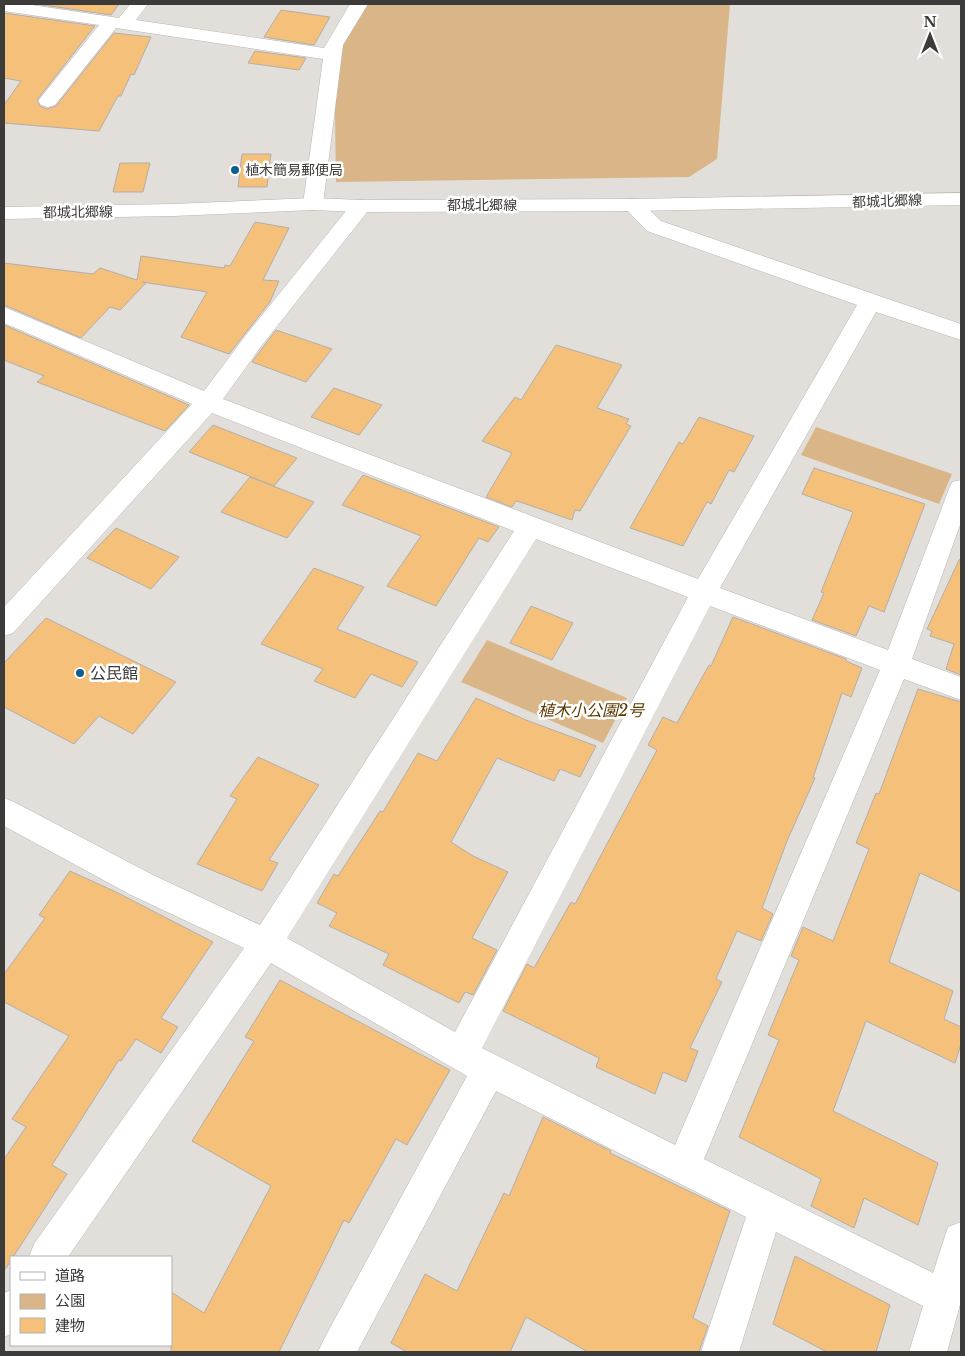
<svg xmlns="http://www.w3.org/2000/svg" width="965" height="1356" font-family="'Libre Baskerville','Noto Sans JP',serif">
<rect width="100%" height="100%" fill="#e2dfdb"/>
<g fill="#d9b587">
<path d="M365 4H730L717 159 689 177 336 182 334 45Z"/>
<path d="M816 427 952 474 939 504 801 455Z"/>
<path d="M487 640 627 698 603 743 461 682Z"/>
</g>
<g fill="#f5c07a" stroke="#b1aeab">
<path d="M36 4H119L111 15Z"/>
<path d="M281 10 330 17 314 45 264 37Z"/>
<path d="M4 13 95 26 37 100 40 106 47 109 56 106 114 33 151 37 134 75 131 74 121 96H118L99 131 4 123V105L21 81 4 78Z"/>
<path d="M255 51 306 58 299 70 248 63Z"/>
<path d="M242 154H271L267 187H238Z"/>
<path d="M120 163H150L143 192H113Z"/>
<path d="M255 222 289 228 263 280 279 281 270 302 229 354 181 337 207 292 142 282 146 283 120 310 110 307 81 338 4 305V263L93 274 100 268 137 280 141 256 224 268 225 265 230 266Z"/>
<path d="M4 325 189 405 165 431 37 382 44 376 4 360Z"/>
<path d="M276 330 332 349 306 382 252 362Z"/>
<path d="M556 345 622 365 597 408 629 419 626 424 631 426 580 511 575 510 572 520 520 502 516 501 512 507 486 497 512 453 482 441 515 397 521 400Z"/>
<path d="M334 388 382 405 359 435 311 417Z"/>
<path d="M699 417 754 436 734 472 729 470 711 504 707 502 683 546 630 528 679 442 683 444Z"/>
<path d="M213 425 297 458 274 486 189 452Z"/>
<path d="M814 468 925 504 884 612 869 606 856 636 812 620 824 593 821 592 853 512 802 494Z"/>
<path d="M363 475 499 527 488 542 479 538 436 606 387 586 421 536 342 505Z"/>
<path d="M250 477 314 502 287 538 221 512Z"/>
<path d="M116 528 179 557 151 589 87 558Z"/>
<path d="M961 559V675L946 669 954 644 930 636 932 631 927 629 959 560Z"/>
<path d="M314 568 364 587 337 629 418 662 402 687 371 674 355 698 314 681 323 669 261 644Z"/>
<path d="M531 606 573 623 552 660 510 643Z"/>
<path d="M733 617 846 659V661L862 668 851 697 842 693 813 778H815L787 841 762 908 773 914 761 941 737 931 716 979 722 982 690 1048 698 1051 686 1082 663 1072 655 1094 596 1067 599 1058 503 1011 527 964 534 968 571 902 575 904 657 750 648 745 663 717 677 723 709 665 711 666Z"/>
<path d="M46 618 176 682 133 734 99 716 74 744 4 707V663Z"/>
<path d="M918 689 961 702V892L920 873 889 962 953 991 944 1019 961 1027V1044L955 1063 866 1021 833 1111 938 1163 918 1225 864 1198 854 1228 811 1206 821 1179 739 1137 779 1040 768 1035 799 960 791 956 803 927 833 941 869 849 856 843 876 793 879 794Z"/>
<path d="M476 698 526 720 596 746 580 777 560 769 554 781 497 758 451 842 473 856 508 872 472 938 497 950 473 995 465 992 459 1003 383 965 389 954 329 926 337 913 317 903 334 874 338 876 380 811 383 812 418 753 437 761Z"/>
<path d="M258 757 319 785 269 860 278 863 262 891 197 864 237 799 230 796Z"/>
<path d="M70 871 116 892 213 942 161 1018 178 1027 161 1053 136 1039 121 1061 119 1060 52 1165 67 1174 4 1271V1159L26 1127 12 1119 69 1036 4 1002V974L45 918 39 915Z"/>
<path d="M280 980 450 1070 407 1145 396 1139 349 1223 344 1220 279 1352H171V1292L204 1313 271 1186 192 1141 254 1041 245 1037Z"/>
<path d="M543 1117 611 1151 610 1153 730 1211 693 1318 708 1326 699 1352H588L526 1317 510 1352H407L391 1343 425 1274 457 1291 504 1193 509 1196Z"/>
<path d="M795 1256 890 1305 876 1352H827L773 1324Z"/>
</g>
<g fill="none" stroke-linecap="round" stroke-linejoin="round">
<defs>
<g id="minor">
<path d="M4 4H25L119 18 130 4H148L136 20 324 48 350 4H368L343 45 323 204 320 209 313 210 306 209 303 204 323 59 116 28 55 105 48 107 41 105 38 101 99 25 4 11Z"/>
<path d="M632 199 639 200 661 221 961 324V340L876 312 720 588 888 650 949 489 952 482 961 480V522L912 659 961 677V700L904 679 704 1159 933 1273 948 1227 961 1222V1301L947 1352H909L923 1306 776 1232 739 1352H701L746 1217 496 1091 357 1352H318L324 1339 467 1076 271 963 68 1257H29L34 1244 244 948 131 895 4 826V798L14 802 153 875 260 925 514 531 212 413 13 633 4 636V607L192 404 4 323V307L204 391 243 339 354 201 361 200 368 201 371 206 368 211 259 349 223 399 698 579 857 305 647 231 622 205 625 200ZM536 539 688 597 455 1032 287 938ZM710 606 880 670 675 1145 482 1048Z"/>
<path d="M11 1290V1334L4 1337V1293Z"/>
</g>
<path id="primary" d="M961 193V205L632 211 361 212 313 210 173 216 4 219V207L173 204 313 198 361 200 632 199Z"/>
</defs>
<use href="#minor" stroke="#b8b4b1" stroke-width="1"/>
<use href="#primary" stroke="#b8b4b1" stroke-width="1"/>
<use href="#minor" fill="#fff" fill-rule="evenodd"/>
<use href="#primary" fill="#fff" fill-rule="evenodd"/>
</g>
<g fill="#105c8f" stroke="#fff" stroke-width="2">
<circle cx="235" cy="170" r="5"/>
<circle cx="80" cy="673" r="5"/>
</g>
<g text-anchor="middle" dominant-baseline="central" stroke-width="5" stroke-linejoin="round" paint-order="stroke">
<g font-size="14" fill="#3c3b39" stroke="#fff" text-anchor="start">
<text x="245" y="170">植木簡易郵便局</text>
</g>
<g font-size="14" fill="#3c3b39" stroke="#fff">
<text transform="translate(887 201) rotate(-2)">都城北郷線</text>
<text x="482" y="205">都城北郷線</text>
<text transform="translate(78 212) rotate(-1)">都城北郷線</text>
</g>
<g font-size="16" fill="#3c3b39" stroke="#fff" text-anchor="start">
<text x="90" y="673">公民館</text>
</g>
<g font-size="16" font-style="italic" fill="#5c3a00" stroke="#fff">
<text x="591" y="710">植木小公園2号</text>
</g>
</g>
<rect width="965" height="1356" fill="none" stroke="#3c3b39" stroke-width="10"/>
<rect x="10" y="1256" width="162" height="90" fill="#ffffff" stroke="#b1b1b0"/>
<rect x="20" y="1272" width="25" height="8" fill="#ffffff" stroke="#b1b1b0"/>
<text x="55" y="1281" font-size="15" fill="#3c3b39">道路</text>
<rect x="20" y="1294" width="25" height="15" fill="#d9b587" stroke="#b1b1b0"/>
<text x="55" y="1306" font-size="15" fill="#3c3b39">公園</text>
<rect x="20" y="1318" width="25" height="15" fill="#f5c07a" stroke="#b1b1b0"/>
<text x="55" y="1331" font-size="15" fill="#3c3b39">建物</text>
<g transform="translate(930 35)" stroke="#ffffff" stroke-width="4" paint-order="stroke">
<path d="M0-4L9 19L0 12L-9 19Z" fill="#3c3b39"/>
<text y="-8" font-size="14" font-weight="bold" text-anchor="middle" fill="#3c3b39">N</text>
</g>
</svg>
